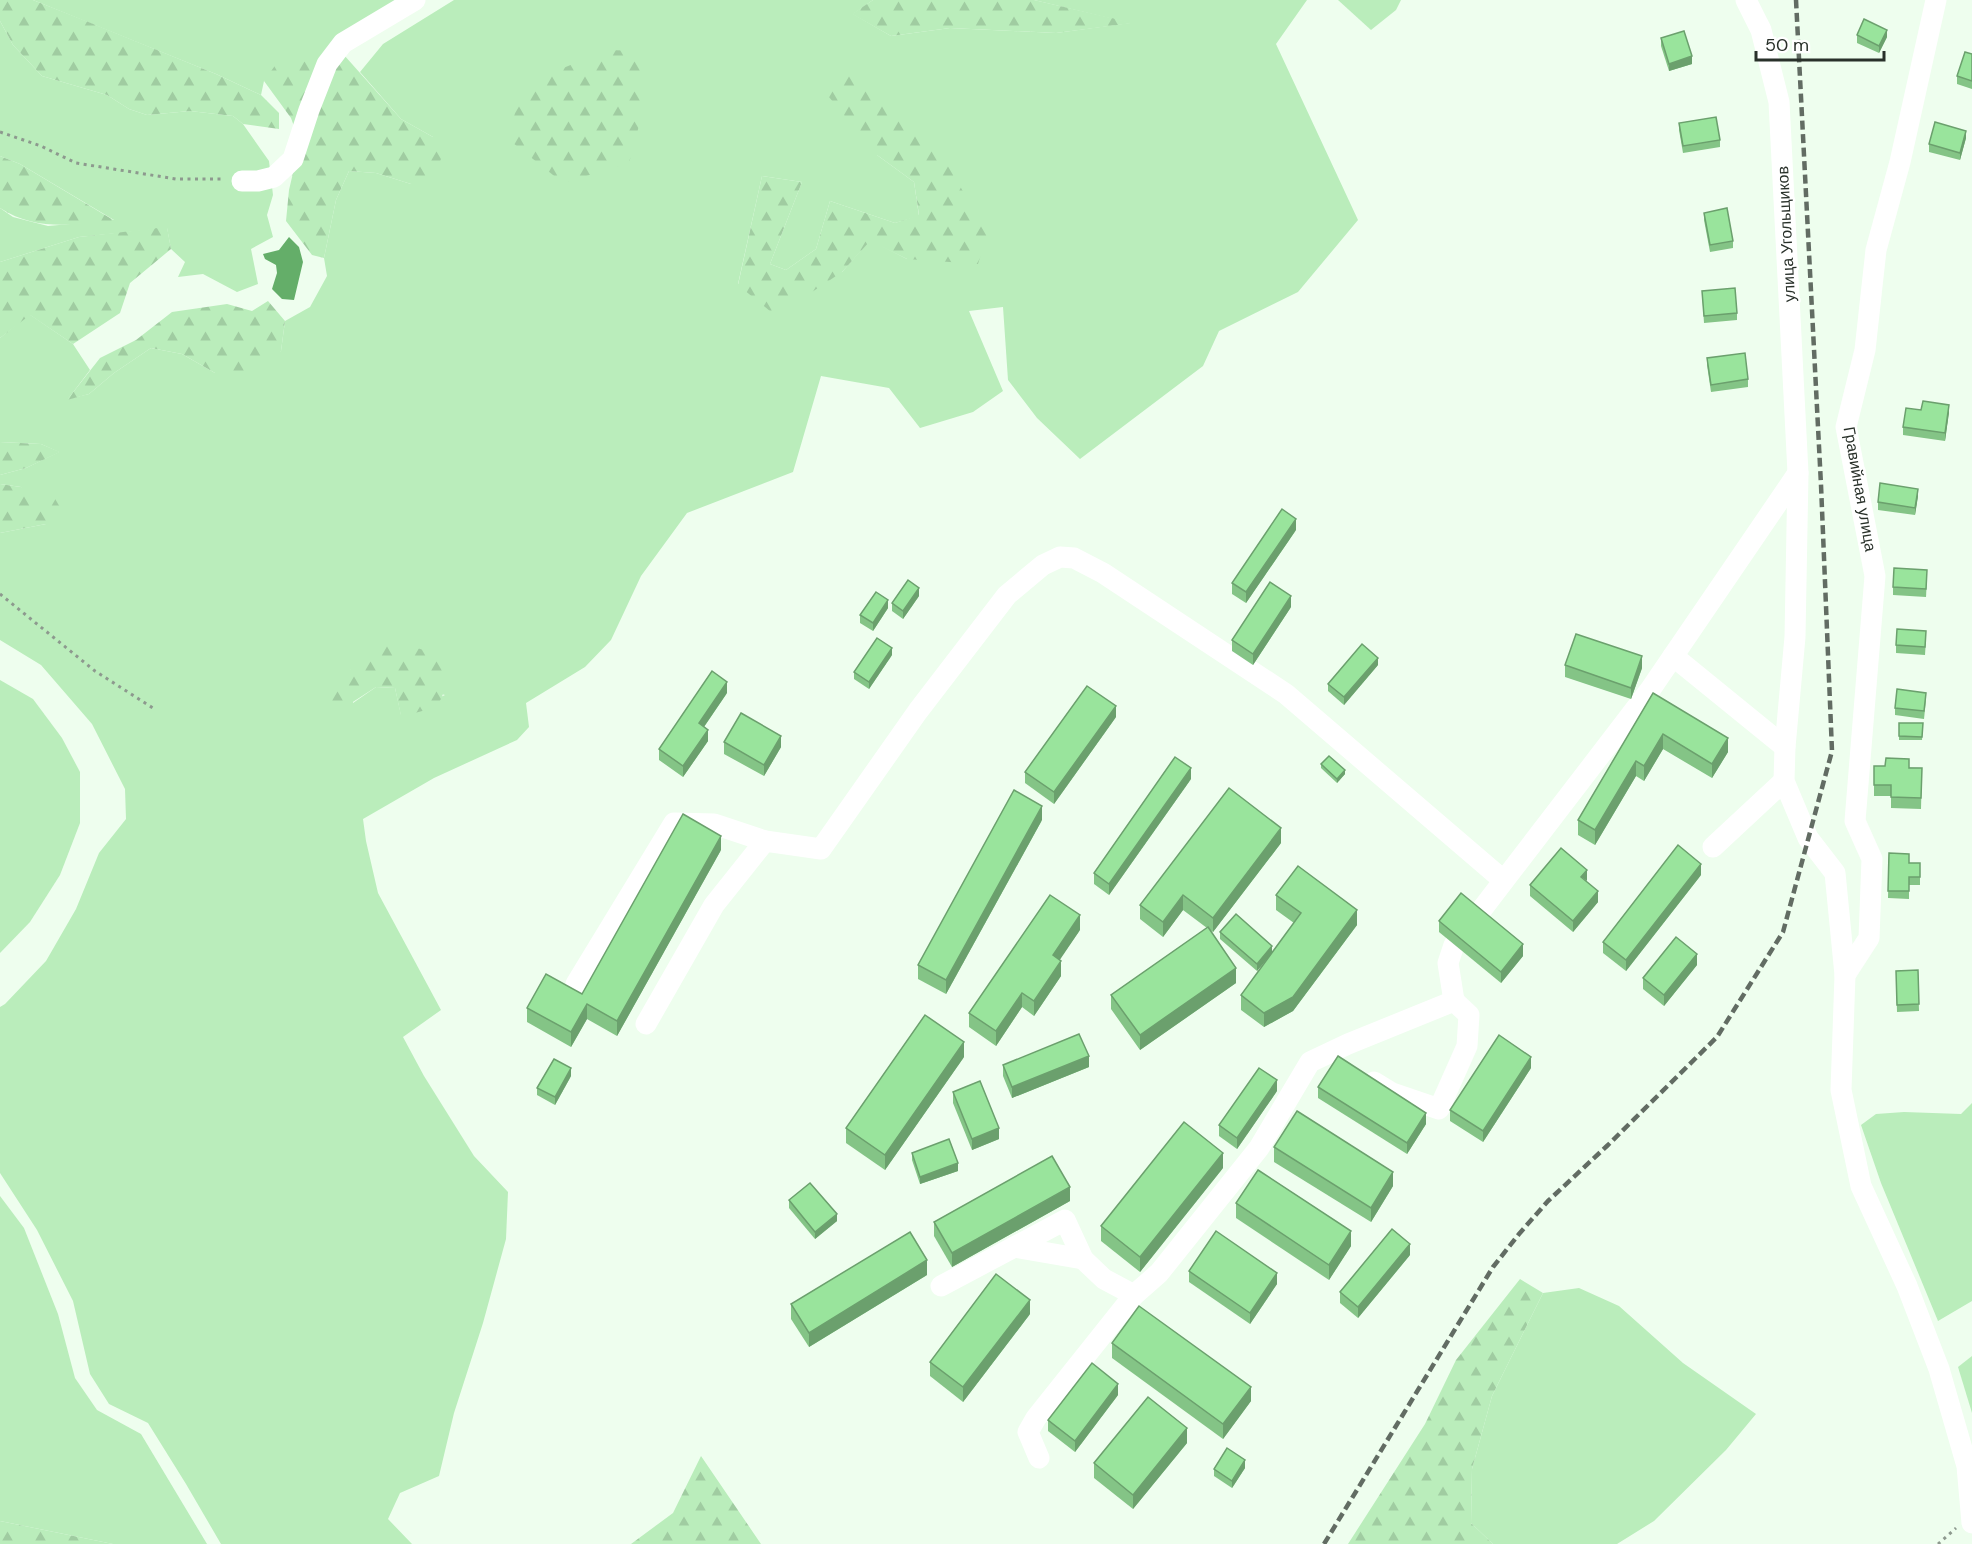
<svg xmlns="http://www.w3.org/2000/svg" width="1972" height="1544" font-family="'DM Sans',sans-serif">
<defs>
<pattern id="forest-firs" width="22" height="20" patternUnits="userSpaceOnUse" patternTransform="scale(1.5)"><rect width="22" height="20" fill="#baedbb"/><path d="M5 1l3.5 6h-7zM16 11l3.5 6h-7z" fill="#a0cca1"/></pattern>
</defs>
<rect width="100%" height="100%" fill="#eefeee"/>
<g fill="#baedbb" fill-rule="evenodd">
<path d="M33 0H400L344 55 264 81 261 95 216 74Z"/>
<path d="M454 0H873L853 14 891 36 950 28 1056 33 1130 23 1034 0H1307L1276 44 1358 220 1298 292 1219 331 1203 366 1080 459 1037 418 1008 380 1003 307 969 311 1003 391 973 412 920 428 889 388 821 376 793 472 687 513 641 576 611 640 585 667 526 703 529 727 517 740 434 778 363 819 366 841 378 893 441 1010 403 1037 424 1076 474 1156 508 1192 506 1239 483 1323 454 1413 439 1476 400 1493 388 1519 412 1544H221L186 1484 148 1423 109 1404 90 1374 73 1301 37 1230 0 1173V1007L5 1004 46 961 76 909 99 853 126 819 125 789 92 724 41 665 0 640V533L46 524 21 487 0 484V475L26 468 59 452 41 444 0 442V338L29 314 73 344 90 370 68 399 89 394 114 373 151 348 182 354 215 373 281 351 285 321 310 307 327 276 324 258 336 200 349 171 376 173 411 184 433 137 401 119 360 72 383 44ZM877 155 950 168 907 259 870 240 842 272 738 284 762 176 802 182 770 264 786 270 816 249 830 201 895 223 919 216 914 182ZM350 669 445 695 401 715 395 688 376 687 353 703Z"/>
<path d="M1338 0H1401L1396 10 1371 30Z"/>
<path d="M0 21 13 45 42 76 107 95 129 109 147 115 190 111 233 116 243 124 269 161 273 195 267 215 273 237 251 249 258 284 237 292 203 274 178 277 185 262 171 249 167 228 79 237 0 262V208L13 217 48 226 114 220 20 164 0 156Z"/>
<path d="M0 680 33 699 62 738 80 772V823L60 875 30 922 0 953Z"/>
<path d="M1972 1103V1301L1938 1321 1881 1183 1861 1125 1876 1114 1904 1112 1961 1114Z"/>
<path d="M0 1196 24 1228 58 1314 75 1378 97 1410 141 1434 207 1544H113L0 1521Z"/>
<path d="M1579 1288 1619 1306 1683 1363 1756 1414 1726 1450 1654 1521 1617 1544H1493L1471 1523 1472 1469 1492 1396 1543 1293Z"/>
<path d="M1972 1356V1413L1958 1367Z"/>
</g>
<g fill="url(#forest-firs)">
<path d="M0 0H33L81 19 216 74 261 95 279 113V129L243 124 233 116 190 111 147 115 129 109 107 95 42 76 13 45 0 21Z"/>
<path d="M873 0H1034L1133 23 1056 33 950 28 891 36 852 14Z"/>
<path d="M607 50 642 51 645 103 629 163 563 183 513 143 511 136 516 105 556 71Z"/>
<path d="M344 55 401 119 433 137 442 156 433 181 411 184 376 173 349 171 336 200 324 258 312 255 286 221 289 190 300 143 291 118 264 81 279 60 320 62Z"/>
<path d="M844 71 896 111 950 168 987 235 978 264 907 259 870 241 842 272 776 316 738 285 762 176 802 182 770 264 786 270 816 249 830 201 895 223 919 215 914 182 877 155 824 91Z"/>
<path d="M0 156 20 164 115 221C73 224 37 232 0 208Z"/>
<path d="M167 227 171 249 130 283 120 313 73 344 30 315 0 338V262L79 237Z"/>
<path d="M268 301 285 321 281 351 249 378 215 373 182 354 151 348 114 373 89 394 67 400 100 358 136 340 172 312 227 304 252 311Z"/>
<path d="M0 442 41 444 60 452 26 468 0 475Z"/>
<path d="M0 484 21 487 54 497 61 509 46 524 0 533Z"/>
<path d="M397 642 427 651 446 664C444 707 443 707 401 716L395 688 376 687 342 709 327 700 322 690 376 650Z"/>
<path d="M1520 1279 1543 1293 1492 1396 1472 1469 1471 1523 1493 1544H1348L1425 1424 1456 1360Z"/>
<path d="M701 1456 761 1544H631L673 1513Z"/>
<path d="M0 1521 113 1544H0Z"/>
</g>
<path fill="#64ae69" d="M289 237 299 247 303 262 294 300 282 299 272 289 277 273 276 265 265 259 263 254 279 250Z"/>
<g fill="none" stroke-linecap="round" stroke-linejoin="round">
<g stroke="#8d998e" stroke-width="3" stroke-dasharray="3 4.5" stroke-linecap="butt">
<path d="M0 132 41 146 76 163 176 179H225"/>
<path d="M0 594 95 671 156 710"/>
<path d="M1938 1544 1956 1528"/>
</g>
<g stroke="#fff" stroke-width="21">
<path d="M1746 0 1761 30 1779 102 1798 473 1795 637 1785 747 1784 781 1808 838 1835 873 1845 975 1841 1090 1861 1186 1907 1286 1939 1369 1967 1466 1972 1523"/>
<path d="M242 181H258L274 177 293 159 309 110 327 64 343 43 415 0"/>
<path d="M1673 656 1785 747"/>
<path d="M1713 847 1784 781"/>
<path d="M1476 917 1650 690 1798 473"/>
<path d="M1845 975 1869 938 1872 859 1855 821 1875 576 1846 427 1865 350 1876 250 1900 162 1936 0"/>
<path d="M576 984 674 823 714 824 765 841"/>
<path d="M646 1024 714 905 765 841 821 849 918 711 1007 595 1043 565 1060 557 1074 558 1103 573 1286 694 1503 880"/>
<path d="M1374 1082 1392 1093 1439 1109 1467 1046 1469 1015 1454 1001"/>
<path d="M1014 1247 1083 1259"/>
<path d="M941 1286 1065 1220 1083 1259 1104 1279 1134 1295"/>
<path d="M1039 1458 1028 1432 1036 1418 1134 1295 1159 1273 1259 1148 1310 1062 1348 1044 1454 1001 1448 963 1454 945"/>
</g>
<path stroke="#626c63" stroke-width="4.5" stroke-dasharray="9 4.5" stroke-linecap="butt" d="M1324 1544 1493 1267 1519 1234 1548 1201 1608 1145 1717 1037 1783 932 1832 751 1821 485 1796 0"/>
</g>
<g fill="#84c486">
<path d="M1857 35 1887 37 1879 53 1857 43Z"/>
<path d="M1661 38 1692 64 1669 71 1661 46Z"/>
<path d="M1972 54V89L1957 84V76Z"/>
<path d="M1679 123 1720 140V147L1683 153 1679 130Z"/>
<path d="M1966 138 1960 160 1929 152V144Z"/>
<path d="M1704 213 1733 241V248L1710 252 1704 220Z"/>
<path d="M1702 291 1737 313V320L1704 323Z"/>
<path d="M1707 358 1748 379V387L1711 392 1707 365Z"/>
<path d="M1921 410 1949 412 1945 441 1903 435V427Z"/>
<path d="M1918 496 1915 515 1878 510V502Z"/>
<path d="M1296 530 1246 603 1232 594V583Z"/>
<path d="M1927 578 1926 597 1893 595V587Z"/>
<path d="M919 596 903 619 892 611V603Z"/>
<path d="M1291 607 1253 665 1232 651V640Z"/>
<path d="M888 608 873 631 860 623V615Z"/>
<path d="M1926 639 1925 655 1896 653V645Z"/>
<path d="M892 655 869 689 854 679V672Z"/>
<path d="M1378 665 1344 705 1328 691V684Z"/>
<path d="M1565 665 1642 668 1631 699 1565 677Z"/>
<path d="M727 693 704 727 708 741 683 777 659 760V749Z"/>
<path d="M1653 693 1728 752 1712 778 1663 749 1644 781 1636 776 1595 845 1578 835V820Z"/>
<path d="M1926 700 1924 719 1895 715V708Z"/>
<path d="M1116 717 1054 804 1025 783V772Z"/>
<path d="M1899 723H1923L1922 740H1899Z"/>
<path d="M724 742 781 747 764 776 724 754Z"/>
<path d="M1321 764 1345 774 1337 783 1321 768Z"/>
<path d="M1874 766 1922 768 1921 809 1891 808V796H1874Z"/>
<path d="M1191 779 1109 895 1094 884V873Z"/>
<path d="M1042 820 946 994 918 979V965Z"/>
<path d="M1281 843 1213 932 1210 930 1236 983 1140 1050 1111 1009V995L1207 928 1183 910 1163 937 1140 919V905Z"/>
<path d="M721 850 617 1036 587 1019 571 1047 527 1022V1008L582 994Z"/>
<path d="M1889 853 1909 863H1920V885H1909V899L1888 898Z"/>
<path d="M1701 875 1626 971 1603 953V942Z"/>
<path d="M1586 881 1598 902 1573 932 1530 896V885Z"/>
<path d="M1276 895 1357 925 1293 1011 1264 1027 1241 1010V995L1269 957 1257 971 1220 939V932L1272 953 1294 923 1276 910Z"/>
<path d="M1439 921 1523 956 1501 983 1439 932Z"/>
<path d="M1080 930 1059 960 1061 976 1034 1016 1022 1007 996 1046 969 1027V1013Z"/>
<path d="M1697 965 1664 1006 1643 989V978Z"/>
<path d="M1918 970 1919 1011 1897 1012 1896 971Z"/>
<path d="M964 1057 885 1170 846 1143V1128Z"/>
<path d="M1003 1065 1089 1067 1012 1098 1003 1076Z"/>
<path d="M1531 1068 1483 1142 1450 1121V1110Z"/>
<path d="M571 1076 555 1105 537 1095V1088Z"/>
<path d="M1318 1087 1426 1124 1407 1154 1318 1098Z"/>
<path d="M1277 1091 1237 1149 1219 1136V1125Z"/>
<path d="M953 1092 999 1139 972 1150 953 1103Z"/>
<path d="M1274 1147 1393 1186 1371 1222 1274 1162Z"/>
<path d="M912 1153 958 1171 920 1184 912 1160Z"/>
<path d="M1223 1168 1140 1272 1101 1241V1226Z"/>
<path d="M789 1200 837 1221 815 1239 789 1208Z"/>
<path d="M1070 1201 952 1267 934 1236V1222Z"/>
<path d="M1236 1203 1351 1246 1329 1280 1236 1218Z"/>
<path d="M1410 1255 1358 1318 1340 1303V1292Z"/>
<path d="M1189 1271 1277 1284 1250 1324 1189 1282Z"/>
<path d="M927 1275 809 1347 791 1319V1304Z"/>
<path d="M1030 1314 963 1402 930 1376V1362Z"/>
<path d="M1112 1343 1251 1401 1223 1439 1112 1358Z"/>
<path d="M1118 1395 1075 1452 1048 1431V1420Z"/>
<path d="M1187 1443 1133 1509 1094 1478V1463Z"/>
<path d="M1245 1468 1232 1488 1214 1476V1469Z"/>
</g>
<g fill="#6ba06d">
<path d="M1887 30V37L1879 53V46Z"/>
<path d="M1692 56V64L1669 71V64Z"/>
<path d="M1966 131V138L1960 160V153Z"/>
<path d="M1949 405V412L1945 441V433Z"/>
<path d="M1918 489V496L1915 515V508Z"/>
<path d="M1296 519V530L1246 603V592Z"/>
<path d="M919 588V596L903 619V611Z"/>
<path d="M1291 596V607L1253 665V654Z"/>
<path d="M888 600V608L873 631V623Z"/>
<path d="M892 648V655L869 689V682Z"/>
<path d="M1642 656V668L1631 699V688Z"/>
<path d="M1378 658V665L1344 705V697Z"/>
<path d="M727 682V693L699 734V723Z"/>
<path d="M1116 706V717L1054 804V792Z"/>
<path d="M708 730V741L683 777V766Z"/>
<path d="M1663 734V749L1644 781V766Z"/>
<path d="M781 736V747L764 776V765Z"/>
<path d="M1728 738V752L1712 778V764Z"/>
<path d="M1636 761V776L1595 845V830Z"/>
<path d="M1191 768V779L1109 895V884Z"/>
<path d="M1345 770V774L1337 783V779Z"/>
<path d="M1042 806V820L946 994V980Z"/>
<path d="M1281 828V843L1213 932V918Z"/>
<path d="M721 836V850L617 1036V1021Z"/>
<path d="M1701 864V875L1626 971V960Z"/>
<path d="M1587 870V881L1581 877Z"/>
<path d="M1598 891V902L1573 932V921Z"/>
<path d="M1183 895V910L1163 937V922Z"/>
<path d="M1357 910V925L1293 1011 1264 1027V1013Z"/>
<path d="M1080 915V930L1053 970V955Z"/>
<path d="M1523 944V956L1501 983V972Z"/>
<path d="M1272 946V953L1257 971V964Z"/>
<path d="M1697 954V965L1664 1006V995Z"/>
<path d="M1061 961V976L1034 1016V1001Z"/>
<path d="M1236 968V983L1140 1050V1035Z"/>
<path d="M1022 993V1007L996 1046V1031Z"/>
<path d="M587 1004V1019L571 1047V1032Z"/>
<path d="M964 1042V1057L885 1170V1155Z"/>
<path d="M1089 1056V1067L1012 1098V1087Z"/>
<path d="M1531 1057V1068L1483 1142V1131Z"/>
<path d="M571 1068V1076L555 1105V1097Z"/>
<path d="M1277 1080V1091L1237 1149V1138Z"/>
<path d="M1426 1113V1124L1407 1154V1143Z"/>
<path d="M999 1128V1139L972 1150V1139Z"/>
<path d="M1223 1153V1168L1140 1272V1257Z"/>
<path d="M958 1163V1171L920 1184V1177Z"/>
<path d="M1393 1172V1186L1371 1222V1208Z"/>
<path d="M1070 1187V1201L952 1267V1253Z"/>
<path d="M837 1214V1221L815 1239V1232Z"/>
<path d="M1351 1231V1246L1329 1280V1265Z"/>
<path d="M1410 1244V1255L1358 1318V1307Z"/>
<path d="M927 1260V1275L809 1347V1333Z"/>
<path d="M1277 1273V1284L1250 1324V1313Z"/>
<path d="M1030 1300V1314L963 1402V1387Z"/>
<path d="M1118 1384V1395L1075 1452V1441Z"/>
<path d="M1251 1387V1401L1223 1439V1424Z"/>
<path d="M1187 1428V1443L1133 1509V1495Z"/>
<path d="M1245 1460V1468L1232 1488V1481Z"/>
</g>
<g fill="#99e49c" stroke="#6ba06d" stroke-width="1.5">
<path d="M1864 19 1887 30 1879 46 1857 35Z"/>
<path d="M1684 31 1692 56 1669 64 1661 38Z"/>
<path d="M1965 52 1972 54V81L1957 76Z"/>
<path d="M1716 117 1720 140 1683 146 1679 123Z"/>
<path d="M1935 122 1966 131 1960 153 1929 144Z"/>
<path d="M1727 208 1733 241 1710 245 1704 213Z"/>
<path d="M1735 288 1737 313 1704 316 1702 291Z"/>
<path d="M1745 353 1748 379 1711 385 1707 358Z"/>
<path d="M1923 401 1949 405 1945 433 1903 427 1906 408 1921 410Z"/>
<path d="M1880 483 1918 489 1915 508 1878 502Z"/>
<path d="M1282 509 1296 519 1246 592 1232 583Z"/>
<path d="M1894 568 1927 570 1926 589 1893 587Z"/>
<path d="M908 580 919 588 903 611 892 603Z"/>
<path d="M1270 582 1291 596 1253 654 1232 640Z"/>
<path d="M876 592 888 600 873 623 860 615Z"/>
<path d="M1897 629 1926 631 1925 647 1896 645Z"/>
<path d="M1576 634 1642 656 1631 688 1565 665Z"/>
<path d="M877 638 892 648 869 682 854 672Z"/>
<path d="M1362 644 1378 658 1344 697 1328 684Z"/>
<path d="M712 671 727 682 699 723 708 730 683 766 659 749Z"/>
<path d="M1087 686 1116 706 1054 792 1025 772Z"/>
<path d="M1897 689 1926 693 1924 711 1895 708Z"/>
<path d="M1653 693 1728 738 1712 764 1663 734 1644 766 1636 761 1595 830 1578 820Z"/>
<path d="M741 713 781 736 764 765 724 742Z"/>
<path d="M1899 723H1923L1922 737 1899 736Z"/>
<path d="M1329 756 1345 770 1337 779 1321 764Z"/>
<path d="M1175 757 1191 768 1109 884 1094 873Z"/>
<path d="M1886 758 1909 759V768H1922L1921 798 1891 797V785H1874V766H1885Z"/>
<path d="M1229 788 1281 828 1213 918 1183 895 1163 922 1140 905Z"/>
<path d="M1014 790 1042 806 946 980 918 965Z"/>
<path d="M683 814 721 836 617 1021 587 1004 571 1032 527 1008 546 974 582 994Z"/>
<path d="M1678 845 1701 864 1626 960 1603 942Z"/>
<path d="M1561 848 1587 870 1581 877 1598 891 1573 921 1530 885Z"/>
<path d="M1889 853 1909 854V863H1920V877H1909V891H1888Z"/>
<path d="M1298 866 1357 910 1293 997 1264 1013 1241 995 1301 913 1276 895Z"/>
<path d="M1461 893 1523 944 1501 972 1439 921Z"/>
<path d="M1050 895 1080 915 1053 955 1061 961 1034 1001 1022 993 996 1031 969 1013Z"/>
<path d="M1236 914 1272 946 1257 964 1220 932Z"/>
<path d="M1208 927 1236 968 1140 1035 1111 995Z"/>
<path d="M1676 937 1697 954 1664 995 1643 978Z"/>
<path d="M1918 970 1919 1004 1897 1005 1896 971Z"/>
<path d="M925 1015 964 1042 885 1155 846 1128Z"/>
<path d="M1079 1034 1089 1056 1012 1087 1003 1065Z"/>
<path d="M1499 1035 1531 1057 1483 1131 1450 1110Z"/>
<path d="M1338 1056 1426 1113 1407 1143 1318 1087Z"/>
<path d="M554 1059 571 1068 555 1097 537 1088Z"/>
<path d="M1259 1068 1277 1080 1237 1138 1219 1125Z"/>
<path d="M980 1081 999 1128 972 1139 953 1092Z"/>
<path d="M1297 1111 1393 1172 1371 1208 1274 1147Z"/>
<path d="M1184 1122 1223 1153 1140 1257 1101 1226Z"/>
<path d="M949 1139 958 1163 920 1177 912 1153Z"/>
<path d="M1052 1156 1070 1187 952 1253 934 1222Z"/>
<path d="M1258 1170 1351 1231 1329 1265 1236 1203Z"/>
<path d="M810 1183 837 1214 815 1232 789 1200Z"/>
<path d="M1392 1229 1410 1244 1358 1307 1340 1292Z"/>
<path d="M1216 1231 1277 1273 1250 1313 1189 1271Z"/>
<path d="M910 1232 927 1260 809 1333 791 1304Z"/>
<path d="M996 1274 1030 1300 963 1387 930 1362Z"/>
<path d="M1139 1306 1251 1387 1223 1424 1112 1343Z"/>
<path d="M1092 1363 1118 1384 1075 1441 1048 1420Z"/>
<path d="M1148 1397 1187 1428 1133 1495 1094 1463Z"/>
<path d="M1227 1448 1245 1460 1232 1481 1214 1469Z"/>
</g>
<g text-anchor="middle" dominant-baseline="central" stroke-width="5" stroke-linejoin="round" paint-order="stroke">
<g font-size="16" fill="#29312a" stroke="#fff">
<text transform="translate(1786 234) rotate(-93)">улица Угольщиков</text>
<text transform="translate(1860 489) rotate(80)">Гравийная улица</text>
</g>
</g>
<path d="M1756 51v9h128v-9" fill="none" stroke="#29312a" stroke-width="3"/>
<text x="1765" y="51" font-size="18" fill="#29312a" stroke="#ffffff" stroke-width="4.5" paint-order="stroke">50 m</text>
</svg>
